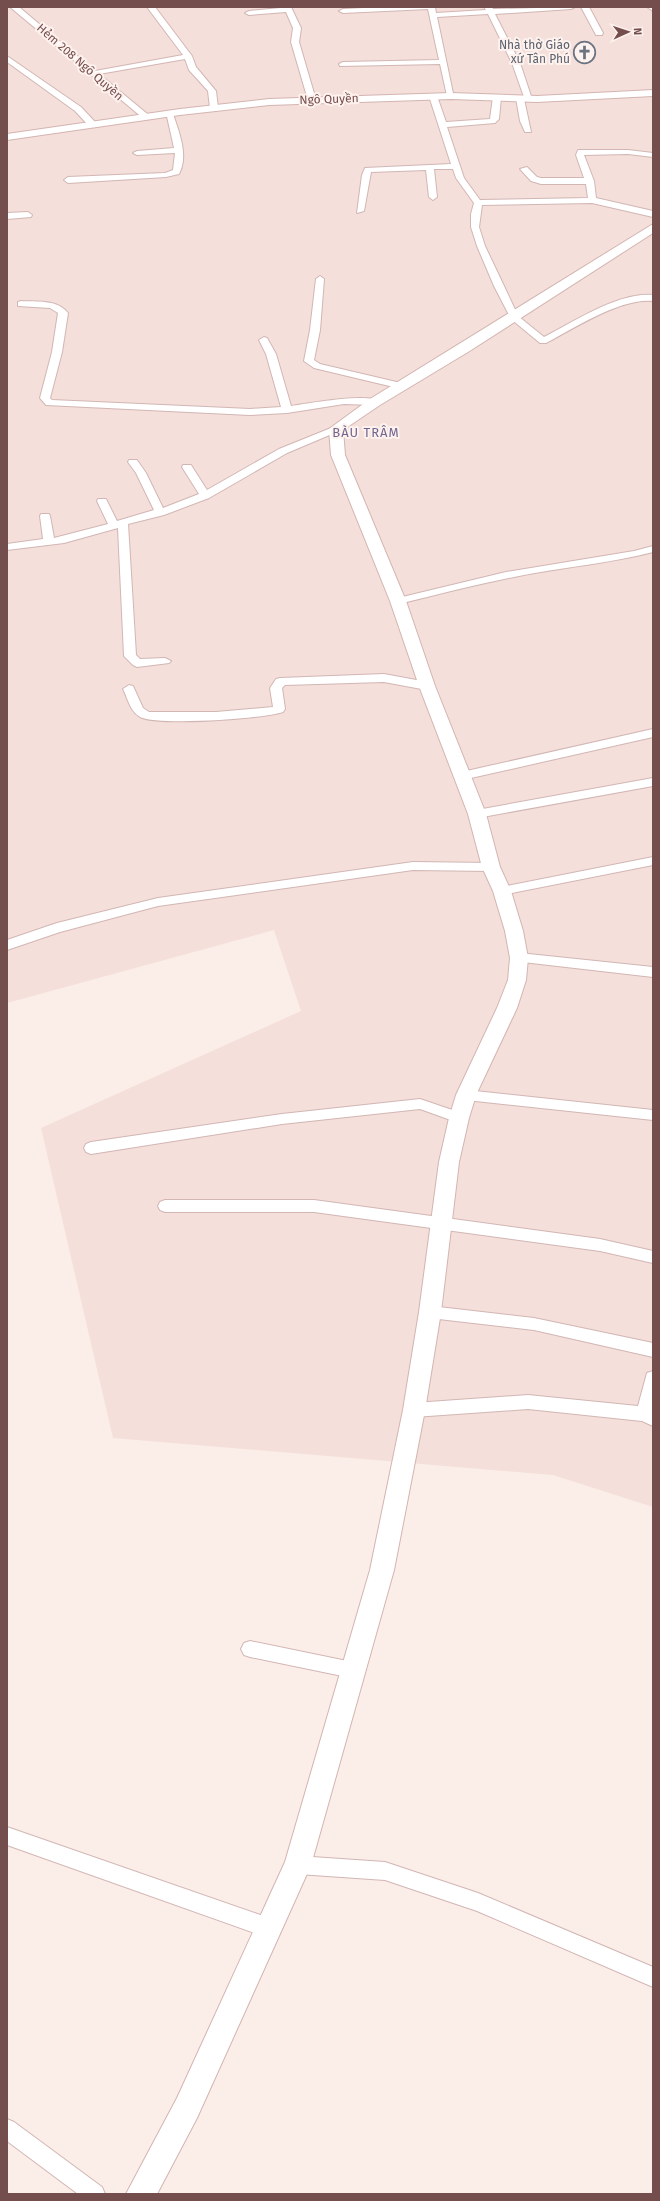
<svg xmlns="http://www.w3.org/2000/svg" width="660" height="2201" font-family="'Fira Sans',sans-serif">
<rect width="100%" height="100%" fill="#fbede8"/>
<path fill="#f4dfda" d="M7 7H653V1507L553 1475 113 1438 41 1128 301 1011 274 930 7 1003Z"/>
<g fill="none" stroke-linecap="round" stroke-linejoin="round">
<defs>
<g id="street">
<path d="M10 7H19L95 71 183 55 147 7H155L192 56 196 67 216 91 218 108 214 110 210 108 208 91 189 70 185 59 99 74 151 117 144 119Z"/>
<path d="M291 7 301 28 299 42 316 100 312 102 308 100 291 42 293 28 286 12 249 15 245 13 249 11Z"/>
<path d="M383 7H435L436 13 486 10 484 7H492L493 9 575 7 571 9 495 14 520 63 532 99 528 101 524 99 531 132H525L520 121 516 98 520 96 524 97 512 63 488 14 437 17 454 98 447 96 440 64 340 66 339 64 343 62 439 60 428 9 343 13 339 11 343 9Z"/>
<path d="M581 7H589L603 33 602 35H596Z"/>
<path d="M7 56 81 107 96 123V127H90L75 111 7 62Z"/>
<path d="M430 94 437 96 446 122 490 119 493 97 497 95 501 97 499 119 495 123 447 127 464 178 480 200 588 198 586 184H541L531 181 520 169 527 167 537 177 541 178H584L576 155 578 150H628L653 153V157L628 154 584 155 594 181 596 198 653 211V217L592 203 482 205 479 227 485 246 504 286 518 316 544 337C574 322 618 292 653 295V301C620 298 575 328 546 343H540L511 319 494 286 477 246 471 227V214L474 203 456 178 453 169H434L437 197 433 200 429 197 426 170 371 172 364 211 357 213 362 175 365 168 451 164 429 96Z"/>
<path d="M166 112 173 114C179 132 189 156 179 174L166 177 68 183 64 180 68 177 165 173 173 170 175 153 137 155 133 153 137 151 174 148Z"/>
<path d="M28 212 32 215 31 217 7 219V213Z"/>
<path d="M320 276 324 279 320 330 314 360 320 364 405 384V388L402 389 314 368 304 361 310 330 316 279Z"/>
<path d="M21 301C37 302 57 299 68 313L62 352 50 398 52 400 250 409 281 407 266 354 259 340 264 337 267 338 276 354 291 406C306 404 370 392 380 402L375 405 344 404 287 413 250 415 46 405 40 398 52 352 58 313 50 308 18 306V302Z"/>
<path d="M336 426 339 427V431L287 453 209 498 164 515 128 524 136 655 140 659 165 658 171 661 169 663 137 667 133 665 124 656 118 528 64 543 7 550V544L43 539 40 516 41 514H49L50 516 54 538 108 524 97 501 98 499H106L117 521 154 510 136 473 128 462 129 460H137L146 473 163 508 199 494 182 467 183 465H191L207 490 279 449Z"/>
<path d="M653 546V552C615 562 574 566 535 573 489 581 444 593 398 604L393 601 394 599 506 572 634 551Z"/>
<path d="M384 674 427 682 433 686 427 690 384 682 285 685 282 688 285 709 283 712C263 719 158 726 140 717 130 711 128 699 123 689L129 685 133 686 143 708 149 712H216L273 707 270 688 276 679 280 678Z"/>
<path d="M653 729V737L462 780 456 776 462 772Z"/>
<path d="M653 778V786L477 818 471 814 477 810Z"/>
<path d="M653 857V865L502 895 496 891 502 887Z"/>
<path d="M413 862 491 863 497 867 491 871 413 870 158 906 60 932 7 950V940L57 923 158 898Z"/>
<path d="M519 953 653 967V977L514 961 512 958 514 955Z"/>
<path d="M466 1090 653 1110V1120L466 1100 461 1099 459 1095 461 1091Z"/>
<path d="M420 1099 464 1114 466 1118 464 1122 459 1123 420 1109 282 1124 91 1154 86 1152 84 1148 86 1144 91 1142 282 1114Z"/>
<path d="M165 1200H314L600 1239 653 1251V1263L600 1251 314 1212H165L160 1210 158 1206 160 1202Z"/>
<path d="M430 1306 534 1318 653 1343V1357L534 1330 430 1318 425 1317 422 1312 425 1307Z"/>
<path d="M653 1371V1426L642 1421 528 1409 414 1417 408 1415 406 1410 408 1405 414 1403 528 1395 638 1406 647 1373Z"/>
<path d="M250 1641 352 1662 358 1664 361 1670 358 1676 352 1678 250 1657 244 1655 241 1649 244 1643Z"/>
<path d="M7 1827 269 1918 276 1921 279 1928 276 1935 269 1938 7 1845Z"/>
<path d="M298 1856 385 1862 478 1893 653 1967V1987L477 1911 385 1880 298 1874 291 1872 289 1865 291 1858Z"/>
<path d="M7 2119 14 2122 102 2187 105 2194H78L7 2141Z"/>
</g>
<g id="secondary">
<path d="M647 7H653V11Z"/>
<path d="M653 90V96L537 102 451 99 269 105 180 115 7 140V134L180 109 269 99 451 93 537 96Z"/>
<path d="M653 224V233L468 352 380 405 343 430 345 455 406 601 435 686 486 814 500 867 511 891 523 931 528 958 526 980 517 1008 476 1095 469 1118 459 1162 441 1312 425 1410 394 1570 311 1865 197 2118 157 2194H126L177 2098 285 1862 370 1570 403 1410 419 1312 439 1162 449 1118 456 1095 497 1008 508 980 510 958 505 931 493 891 482 867 468 814 419 686 390 601 331 455 329 429 370 399Z"/>
</g>
</defs>
<use href="#street" stroke="#d2b6b4" stroke-width="2"/>
<use href="#secondary" stroke="#d4b4b1" stroke-width="2"/>
<use href="#street" fill="#fff" fill-rule="evenodd"/>
<use href="#secondary" fill="#fff" fill-rule="evenodd"/>
</g>
<defs>
<symbol id="church-ring" viewBox="-11 -11 22 22"><circle r="9.5" fill="#fef2ee" stroke="#6b7280" stroke-width="1.5"/><path d="M-1.2-6h2.4v3.5h3.3v2.4h-3.3V6h-2.4V-.1h-3.3v-2.4h3.3Z" fill="#6b7280"/></symbol>
</defs>
<g fill-rule="evenodd">
<use href="#church-ring" x="572" y="40" width="25" height="25"/>
</g>
<g text-anchor="middle" dominant-baseline="central" stroke-width="4" stroke-linejoin="round" paint-order="stroke">
<g font-size="12" fill="#5b616d" stroke="#fef2ee" text-anchor="end">
<text x="570" y="45">Nhà thờ Giáo<tspan x="570" dy="14">xứ Tân Phú</tspan></text>
</g>
<g font-size="12" fill="#744d4d" stroke="#fef2ee">
<text transform="translate(80 62) rotate(41)">Hẻm 208 Ngô Quyền</text>
<text transform="translate(329 99) rotate(-2)">Ngô Quyền</text>
</g>
<g font-size="13" letter-spacing="1" fill="#726690" stroke="#fef2ee">
<text x="366" y="432">BÀU TRÂM</text>
</g>
</g>
<rect width="660" height="2201" fill="none" stroke="#744d4d" stroke-width="16"/>
<g transform="translate(628 32) rotate(87)" stroke="#fef2ee" stroke-width="3" paint-order="stroke">
<path d="M0-3L7 15L0 10L-7 15Z" fill="#744d4d"/>
<text y="-6" font-size="11" font-weight="bold" text-anchor="middle" fill="#744d4d">N</text>
</g>
</svg>
